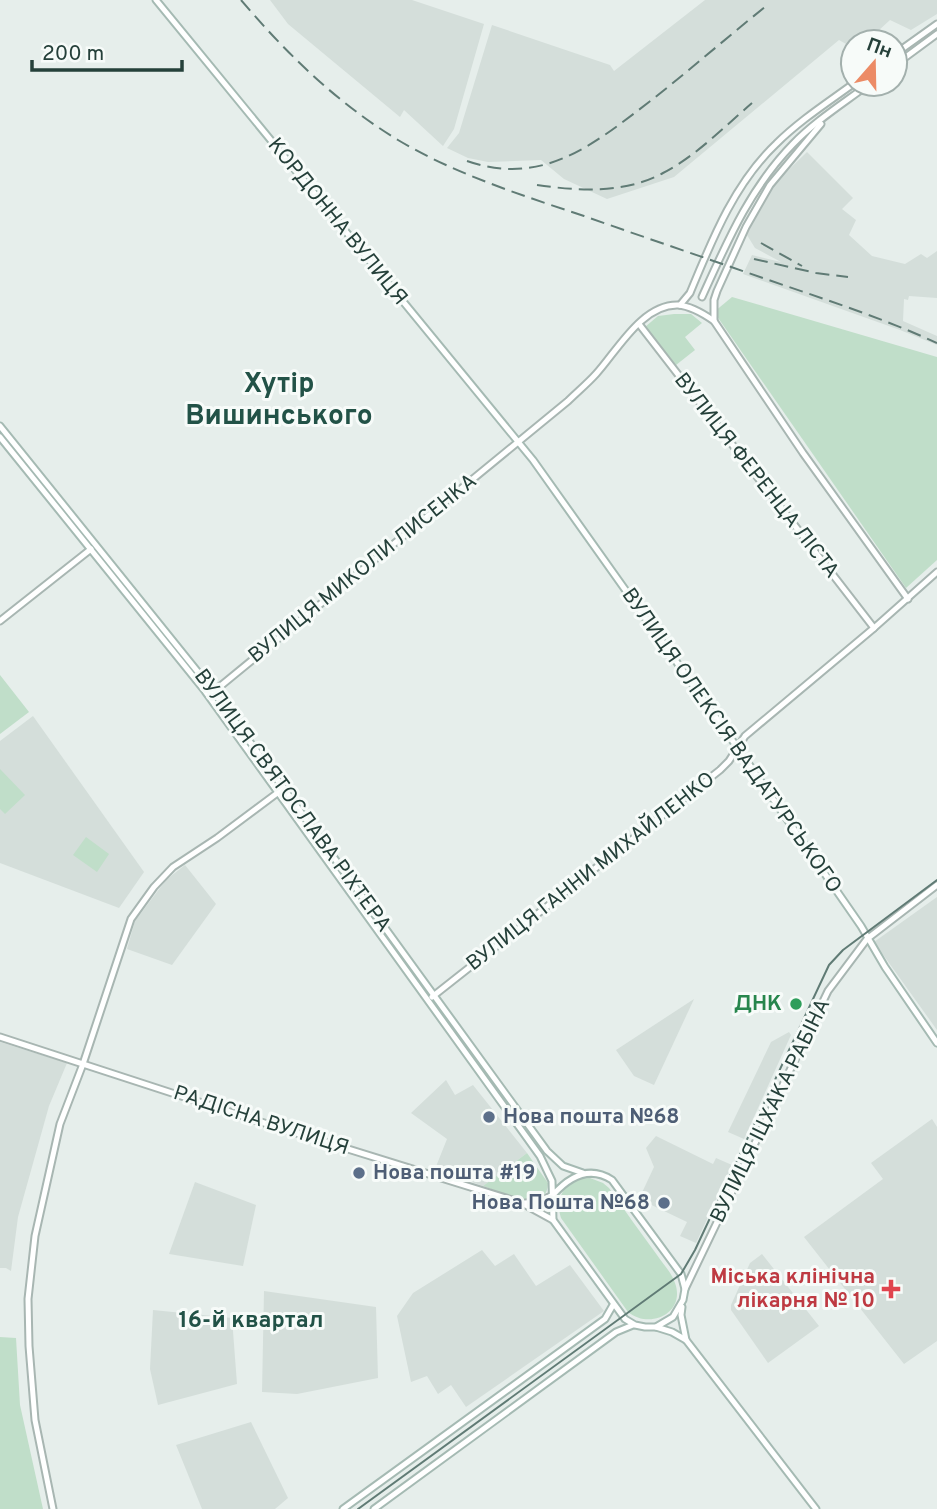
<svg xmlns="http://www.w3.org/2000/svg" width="937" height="1509" font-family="Overpass,sans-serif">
<rect width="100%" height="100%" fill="#e6eeeb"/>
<g fill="#d4deda">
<path d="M270 0H412L484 24 454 129 443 146 404 110 400 117 288 24Z"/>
<path d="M705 0H937V14L911 30 890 20 866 42H853V48L839 40 674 177 607 199 564 179 541 160 488 162 468 158 447 148 459 133 492 25 610 65 614 71Z"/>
<path d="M807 152 853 198 842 209 856 220 849 235 872 256 905 264 921 254 927 258 937 251V298L909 296 908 300 904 299 903 321 937 336V345L900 330 743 274 752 255 781 262 755 248 747 235 756 212 772 186Z"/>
<path d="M33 716 144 872 119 908 0 863V741Z"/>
<path d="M185 865 216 904 172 965 127 949 135 921 166 880Z"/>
<path d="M937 897V1030L874 942Z"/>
<path d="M694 999 654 1085 634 1076 616 1050Z"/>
<path d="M789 1032 791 1035 744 1139 728 1132 771 1042Z"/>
<path d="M0 1042 67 1063 49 1106 18 1217 11 1271 6 1268H0Z"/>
<path d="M446 1080 455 1095 473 1085 527 1153 483 1186 435 1169 447 1139 411 1113Z"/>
<path d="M932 1119 937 1127V1341L904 1364 804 1237 883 1179 871 1163Z"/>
<path d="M656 1136 713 1164 716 1158 732 1165 696 1243 680 1236 687 1222 639 1199 654 1167 646 1148Z"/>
<path d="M195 1182 256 1205 243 1266 169 1254Z"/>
<path d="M482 1250 495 1266 514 1254 536 1286 570 1265 604 1311 466 1407 451 1385 438 1394 427 1376 411 1382 397 1316 413 1293Z"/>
<path d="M762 1254 819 1326 768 1363 731 1310V1305L750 1263Z"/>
<path d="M264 1291 376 1307 378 1378 297 1394 262 1392Z"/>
<path d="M153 1310 232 1318 237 1384 158 1405 150 1369Z"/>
<path d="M251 1422 288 1498 275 1509H202L176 1445Z"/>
</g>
<g fill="#c0dec9">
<path d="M732 297 937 357V560L906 588 714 312Z"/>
<path d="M674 314H691L702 323 685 337 695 350 676 365 645 327 658 316Z"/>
<path d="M0 675 29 712 0 734Z"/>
<path d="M0 769 25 795 5 814 0 809Z"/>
<path d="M86 837 109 854 97 872 73 855Z"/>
<path d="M527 1153 548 1183C547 1217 502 1192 483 1186Z"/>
<path d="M590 1178 603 1183 609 1188C625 1211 641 1233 657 1255 663 1264 672 1273 675 1283 686 1313 650 1330 628 1312L561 1218C554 1196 567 1178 590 1178Z"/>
<path d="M0 1337 16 1338 20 1405 43 1509H0Z"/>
</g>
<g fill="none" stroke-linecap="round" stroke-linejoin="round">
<defs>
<g id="tertiary">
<path d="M895 54 937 24"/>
<path d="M895 65 937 34"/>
<path d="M702 297C727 242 750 188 793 144 815 121 844 103 869 84"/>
<path d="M680 305 690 293C712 240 734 184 776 144 799 121 827 103 853 84"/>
<path d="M714 321V300L717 291 746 227 770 185 821 124"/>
<path d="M639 324 874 628"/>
<path d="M0 621 91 549"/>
<path d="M212 693 568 401C577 392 587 384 596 374 617 351 642 304 678 305 691 306 704 314 714 321L803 453 908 599"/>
<path d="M432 997 720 770 729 761 745 736 874 628 937 572"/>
<path d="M0 1037 261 1122 522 1203 553 1220"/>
<path d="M525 1203 538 1202 553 1195"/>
<path d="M685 1289 828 991 867 939 937 885"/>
<path d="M53 1509 35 1420 29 1346 28 1299 35 1236 60 1124 83 1064 131 919 154 887 173 867 217 838 284 788"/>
</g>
<g id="secondary">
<path d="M156 0 533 460 737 747 861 926 885 967 937 1043"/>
<path d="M0 426 210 687 547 1151 563 1166 583 1173"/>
<path d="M0 437 205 691 540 1156 552 1181 553 1220 625 1319 635 1325 645 1327H656L673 1317 683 1300 685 1289 681 1274 612 1180C589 1165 569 1177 553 1195"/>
<path d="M682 1307 681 1315 686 1340 816 1509"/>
<path d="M656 1327 672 1332 686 1340"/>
<path d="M343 1509 605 1319 613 1305"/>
<path d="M374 1509 616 1332 633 1325"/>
</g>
</defs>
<use href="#tertiary" stroke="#a8b6b2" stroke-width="9"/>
<use href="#secondary" stroke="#a5bab3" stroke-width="9"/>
<use href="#tertiary" stroke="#fff" stroke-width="5"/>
<use href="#secondary" stroke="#fff" stroke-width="5"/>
<path stroke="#607b75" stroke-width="2" d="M358 1509 681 1274 695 1250 829 965 843 950 937 880"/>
<g stroke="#607b75" stroke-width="2" stroke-dasharray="14 7" stroke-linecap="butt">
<path d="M241 0C287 54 337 103 398 140 455 174 521 195 584 216 652 240 720 263 789 287 839 304 889 321 937 343"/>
<path d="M467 161C542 187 593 145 649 102 689 71 726 38 765 7"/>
<path d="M537 185C578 191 625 194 663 173 696 156 724 127 752 103"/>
<path d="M761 243 802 266"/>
<path d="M754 259 816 273 848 277"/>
</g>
</g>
<circle fill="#2e9e5b" stroke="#f7fbf9" stroke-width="2.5" cx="796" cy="1004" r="7"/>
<g fill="#5c6f8a" stroke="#f7fbf9" stroke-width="2.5">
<circle cx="489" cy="1117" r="7"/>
<circle cx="359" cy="1173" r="7"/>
<circle cx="664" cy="1203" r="7"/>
</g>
<path fill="#e0444e" stroke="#f7fbf9" stroke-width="2.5" d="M887.5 1278.5h7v7h7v7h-7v7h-7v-7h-7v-7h7z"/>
<g text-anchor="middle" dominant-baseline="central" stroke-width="6" stroke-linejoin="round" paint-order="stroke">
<g font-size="21" fill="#25403a" stroke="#f7fbf9">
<text transform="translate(337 222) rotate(51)">КОРДОННА ВУЛИЦЯ</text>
<text transform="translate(756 476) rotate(52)">ВУЛИЦЯ ФЕРЕНЦА ЛІСТА</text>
<text transform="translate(363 569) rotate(-39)">ВУЛИЦЯ МИКОЛИ ЛИСЕНКА</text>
<text transform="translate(731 741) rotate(55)">ВУЛИЦЯ ОЛЕКСІЯ ВАДАТУРСЬКОГО</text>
<text transform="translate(292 801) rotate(54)">ВУЛИЦЯ СВЯТОСЛАВА РІХТЕРА</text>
<text transform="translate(591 872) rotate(-38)">ВУЛИЦЯ ГАННИ МИХАЙЛЕНКО</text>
<text transform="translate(771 1111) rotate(-64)">ВУЛИЦЯ ІЦХАКА РАБІНА</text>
<text transform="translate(261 1121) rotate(18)">РАДІСНА ВУЛИЦЯ</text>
</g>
<g font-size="21" font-weight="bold" fill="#27864d" stroke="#f7fbf9" text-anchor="end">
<text x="782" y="1004">ДНК</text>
</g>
<g font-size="21" font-weight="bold" fill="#4e5e75" stroke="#f7fbf9" text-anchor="start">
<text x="503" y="1117">Нова пошта №68</text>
<text x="373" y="1173">Нова пошта #19</text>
<text x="650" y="1203" text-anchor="end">Нова Пошта №68</text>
</g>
<g font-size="21" font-weight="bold" fill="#be3a42" stroke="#f7fbf9" text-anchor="end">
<text x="875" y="1277">Міська клінічна<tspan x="875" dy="24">лікарня № 10</tspan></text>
</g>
<g font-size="23" font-weight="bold" fill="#225247" stroke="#f7fbf9">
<text x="251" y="1321">16-й квартал</text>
</g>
<g font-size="28" font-weight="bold" fill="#225247" stroke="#f7fbf9">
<text x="279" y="385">Хутір<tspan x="279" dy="32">Вишинського</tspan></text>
</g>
</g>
<g transform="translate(874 63) rotate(20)"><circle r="33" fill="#f7fbf9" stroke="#a3b0ad" stroke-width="2"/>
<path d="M0-5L12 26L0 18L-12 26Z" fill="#ec8b66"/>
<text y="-10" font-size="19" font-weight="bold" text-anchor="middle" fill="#25403a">Пн</text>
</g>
<path d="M32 60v10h150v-10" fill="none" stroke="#25403a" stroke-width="3.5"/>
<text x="42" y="60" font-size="21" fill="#25403a" stroke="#f7fbf9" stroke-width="5" paint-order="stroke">200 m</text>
</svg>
